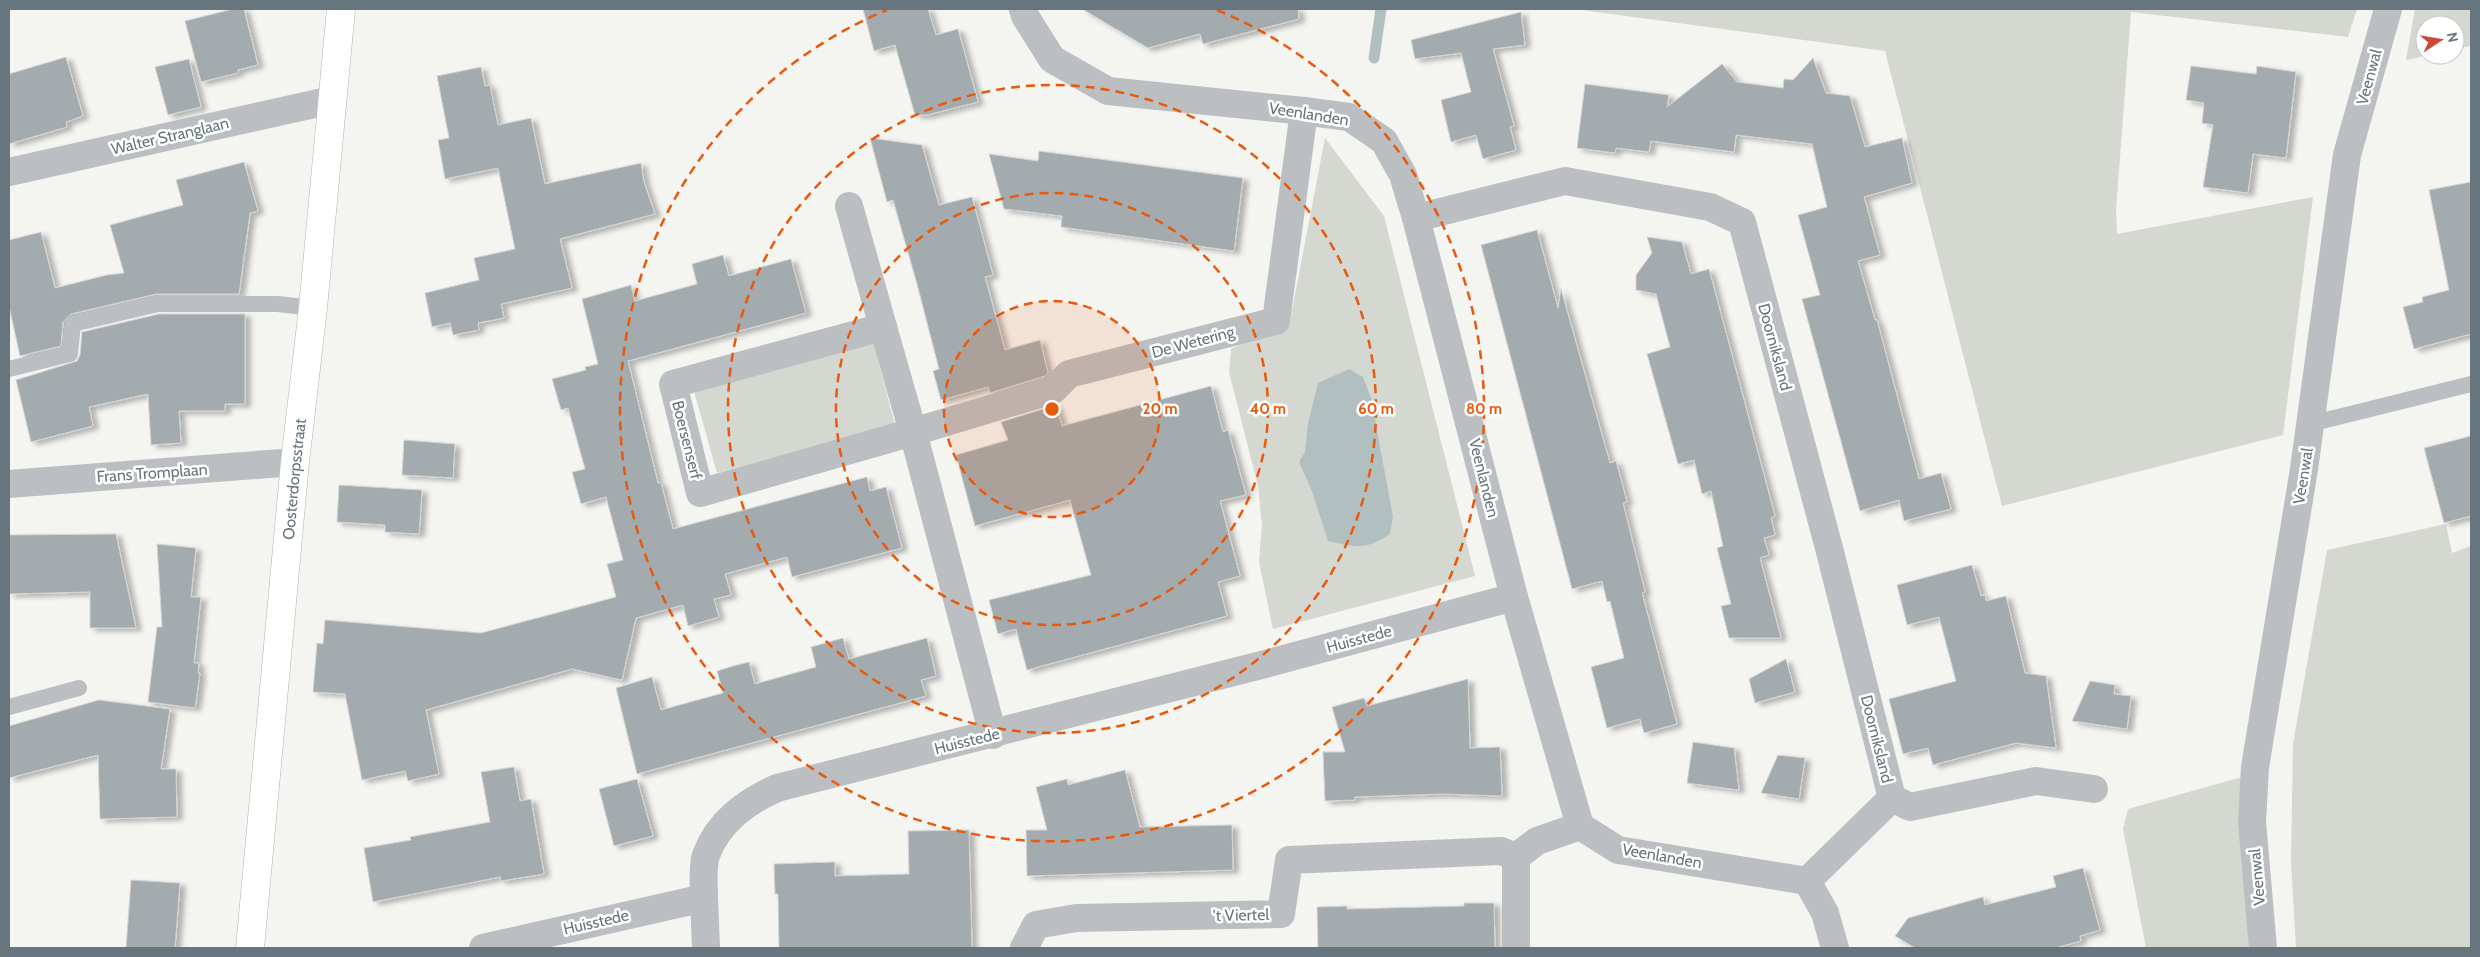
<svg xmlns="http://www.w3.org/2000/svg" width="2480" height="957" font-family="Cabin,sans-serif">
<defs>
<filter id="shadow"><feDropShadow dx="5.5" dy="3" stdDeviation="2.5" flood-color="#0004"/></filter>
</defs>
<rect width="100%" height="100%" fill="#f4f4f1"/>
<g fill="#d4d8d0">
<path d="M1574 9H2357L2348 37 2131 12 2116 210 2117 234 2313 197 2283 435 2002 506 1885 51Z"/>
<path d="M2415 9H2471V46L2455 49V25H2425V55H2430L2406 60Z"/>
<path d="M1325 138 1384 216 1475 576 1273 629 1259 562 1262 525 1258 486 1229 372 1231 349 1290 321Z"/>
<path d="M873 342 895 425 717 473 694 391Z"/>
<path d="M2446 524 2452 553 2471 546V948H2296L2291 862 2293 744 2327 550Z"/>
<path d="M2249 775 2254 948H2146L2123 829 2128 809Z"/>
</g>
<path fill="#b2bfc1" d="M1349 369 1363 377 1371 398 1393 517 1390 534C1364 551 1356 547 1328 541L1312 491 1299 462 1305 452 1308 423 1318 383Z"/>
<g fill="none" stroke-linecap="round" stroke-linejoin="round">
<path stroke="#b2bfc1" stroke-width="11" d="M1374 58 1381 9"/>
</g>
<g fill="#a3abaf" stroke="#d5d5d3" filter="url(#shadow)">
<path d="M233 9H244L258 65 238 70V73L201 82 185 21Z"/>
<path d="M863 9H928L936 35 958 29 978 102 927 115H915L895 45 874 51Z"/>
<path d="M1082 9H1298L1299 19 1203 44 1200 34 1148 48Z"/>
<path d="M1521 12 1525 45 1493 49 1514 126 1510 127 1516 150 1483 159 1476 135 1451 142 1441 100 1471 92 1461 53 1415 59 1411 40Z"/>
<path d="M66 57 83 116 66 122 67 127 9 144V74Z"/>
<path d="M1813 58 1826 93 1850 96 1865 147 1902 138 1912 183 1864 197 1880 255 1858 261 1875 320H1877L1919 479 1941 473 1951 509 1904 521 1899 500 1860 511 1802 299 1820 295 1798 215 1827 207 1812 144 1736 135 1734 152 1651 141 1649 152 1616 148 1615 153 1577 148 1585 84 1669 95 1667 107 1722 64 1737 82 1783 88 1784 79 1793 80Z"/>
<path d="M189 59 201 107 168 115 155 67Z"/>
<path d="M2191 66 2256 74 2257 66 2296 72 2286 158 2253 154 2248 193 2203 187 2213 125 2202 123 2204 103 2186 100Z"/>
<path d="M481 67 485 86 490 85 498 125 531 118 545 184 641 163 644 182 655 214 560 239 572 288 501 304 504 318 478 323 479 330 453 335 450 323 432 327 425 293 479 280 474 258 515 249 498 168 445 179 438 140 449 138 437 76Z"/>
<path d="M870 138 922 145 939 205 972 197 993 275 985 277 1005 350 1040 340 1048 373 1045 376 990 393 988 387 941 400 933 371 939 369 917 284 893 200 887 202Z"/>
<path d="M1039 151 1243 178 1234 251 1061 227 1062 216 1004 209 989 154 1038 161Z"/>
<path d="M244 162 258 211 250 213 239 294H156L71 314 63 322 61 346 20 356 9 306V240L41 232 55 288 107 275 124 273 110 225 183 205 176 180Z"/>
<path d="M2471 182V334L2414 349 2403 307 2423 302 2422 297 2449 290 2429 190Z"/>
<path d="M1537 230 1558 308 1561 289 1610 463 1616 461 1627 502 1623 503 1645 592 1642 593 1677 724 1644 733 1640 719 1607 728 1591 667 1624 658 1610 601 1607 602 1602 581 1572 589 1481 245Z"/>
<path d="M1647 237 1682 242 1691 274 1709 269 1775 516 1771 518 1775 535 1764 538 1769 555 1760 558 1781 638H1729L1721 606 1731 604 1717 548 1723 546 1711 491 1702 494 1694 460 1678 464 1647 354 1670 347 1656 294 1636 290V275L1652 253Z"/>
<path d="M723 255 729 276 791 259 806 313 628 361 658 483H661L673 529 867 477 870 491 886 487 902 548 792 577 787 557 725 574 731 595 714 599 719 617 688 626 683 605 636 618 622 680 572 669 426 710 439 774 408 781 405 771 362 780 345 694 313 692 317 643 323 644 325 620 481 633 616 597 607 564 623 560 606 497 581 504 572 472 585 469 568 408 561 410 552 379 586 370 585 367 598 364 582 299 631 285 635 301 697 284 692 264Z"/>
<path d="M159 314H245V404H225V411H179L181 443 151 445 148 394 89 407 93 426 31 442 16 380 77 361 80 355 82 332Z"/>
<path d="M1211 386 1223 432 1228 430 1246 495 1220 501 1240 576 1218 582 1227 616 1027 670 1016 629 998 634 989 600 1091 575 1070 500 975 526 956 455 1008 440 1001 422 1056 405 1062 426Z"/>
<path d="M2471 436V516L2444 523 2424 448Z"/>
<path d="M404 440 455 444 453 478 402 475Z"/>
<path d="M339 485 422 490 419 534 385 532V525L337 522Z"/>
<path d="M116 534 136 628H90V592L9 594V535Z"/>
<path d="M157 544 196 548 191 597H201L194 663H199L198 673H200L195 708 148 702 157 627H162Z"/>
<path d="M1972 565 1981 596 1985 595 1986 601 2006 596 2025 673 2046 676 2056 748 2016 743 1933 765 1928 748 1903 754 1889 699 1956 681 1939 617 1907 625 1897 585Z"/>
<path d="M843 638 849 659 927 638 936 676 921 680 926 696 637 774 616 688 652 677 661 710 723 693 717 671 733 666 749 662 755 684 816 667 811 647Z"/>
<path d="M1786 659 1795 692 1755 703 1749 679Z"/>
<path d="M1468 679 1470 748 1500 747 1502 796 1443 794 1355 797V800L1325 801 1323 752H1345L1332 707 1364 698 1367 706Z"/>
<path d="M2090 681 2115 685 2114 694 2131 696 2127 729 2072 721Z"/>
<path d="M99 700 170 709 161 769H176L177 817 100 819 98 755 9 778V726Z"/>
<path d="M1693 742 1734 748 1739 790 1687 783Z"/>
<path d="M1778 755 1805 758 1799 799 1761 793Z"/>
<path d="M514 767 520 801 531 799 544 874 501 881 500 877 373 902 364 848 411 840 410 837 490 822 481 772Z"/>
<path d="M1125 770 1140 827 1232 825 1233 870 1027 876 1026 830H1047L1036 787 1067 779 1068 785Z"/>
<path d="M637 779 653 836 614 846 599 789Z"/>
<path d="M969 830 972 948H779L778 894H775L774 864 835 862V876L909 874 908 831Z"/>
<path d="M2083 868 2100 930 2080 936 2081 941 2055 948H1915L1895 936 1908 918 1983 897 1985 905 2056 887 2053 876Z"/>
<path d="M131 880 180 883 175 948H126Z"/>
<path d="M1464 903H1494L1495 948H1318L1317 907 1347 906V909L1464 906Z"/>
</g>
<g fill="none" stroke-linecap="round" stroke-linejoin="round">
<defs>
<g id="secondary">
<path id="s1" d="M250 948 295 462 313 308 341 9"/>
</g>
</defs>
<use href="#secondary" stroke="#aeb3b6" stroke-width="29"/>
<g stroke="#bbbfc2" stroke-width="16">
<path d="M9 369 70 354 73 324 158 304H278L313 308"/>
<path d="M2310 424 2471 384"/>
<path d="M9 707 79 688"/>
</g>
<g stroke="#bbbfc2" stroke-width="28">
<path d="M1023 9 1025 16 1052 59 1108 91 1304 111 1349 117 1384 141 1403 175 1416 218 1514 597 1580 826 1618 850 1807 881 1825 913 1835 948"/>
<path d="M9 172 332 100"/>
<path d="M849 206 883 327"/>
<path d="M1416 218 1565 181 1710 207 1742 222 1829 548 1892 798 1807 881"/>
<path d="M9 484 295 462"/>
<path d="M993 735 913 432 700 493 673 384 883 327 913 432 1053 390 1069 374 1276 321 1304 111"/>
<path d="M1892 798 1910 807 2036 781 2094 789"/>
<path d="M1516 857 1537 841 1580 826"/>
<path d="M704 898 706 948"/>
<path d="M483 948 704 898C704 885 702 867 706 855 719 821 746 802 777 788L1269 663 1514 597"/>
<path d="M1024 948 1036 925 1076 918 1281 914 1289 860 1501 851 1516 857V948"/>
<path d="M2263 948 2252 822 2255 767 2304 469 2347 155 2388 9"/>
</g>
<use href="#secondary" stroke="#fff" stroke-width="28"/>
</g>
<circle cx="1052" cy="409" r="108" fill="#e8590c" fill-opacity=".12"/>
<g fill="none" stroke="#e8590c" stroke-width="2.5" stroke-dasharray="9 6">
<circle cx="1052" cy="409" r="108"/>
<circle cx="1052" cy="409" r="216"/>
<circle cx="1052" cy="409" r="324"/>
<path d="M1217 10A432 432 0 1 1 887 10"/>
</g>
<g text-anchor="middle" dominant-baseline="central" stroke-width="5" stroke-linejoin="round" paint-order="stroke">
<g font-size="16" fill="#67767e" stroke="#fff">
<text transform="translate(2369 77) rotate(-75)">Veenwal</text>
<text transform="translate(1309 114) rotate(9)">Veenlanden</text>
<text transform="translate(170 136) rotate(-13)">Walter Stranglaan</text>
<text transform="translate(1193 342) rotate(-15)">De Wetering</text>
<text transform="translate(1775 347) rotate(75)">Doorniksland</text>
<text transform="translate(687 440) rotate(76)">Boersenserf</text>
<text transform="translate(152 473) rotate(-4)">Frans Tromplaan</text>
<text transform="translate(2303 476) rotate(-81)">Veenwal</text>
<text stroke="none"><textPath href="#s1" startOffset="471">Oosterdorpsstraat</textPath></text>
<text transform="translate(1484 478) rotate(76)">Veenlanden</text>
<text transform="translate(1359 639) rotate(-15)">Huisstede</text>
<text transform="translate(1877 739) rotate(76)">Doorniksland</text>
<text transform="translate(967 741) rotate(-14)">Huisstede</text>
<text transform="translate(1662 856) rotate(10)">Veenlanden</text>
<text transform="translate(2257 877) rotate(-95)">Veenwal</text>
<text transform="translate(1241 915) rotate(-1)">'t Viertel</text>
<text transform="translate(596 922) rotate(-13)">Huisstede</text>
</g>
</g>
<circle cx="1052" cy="409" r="8" fill="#e8590c" stroke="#fff" stroke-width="2.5"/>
<g font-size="15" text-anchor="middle" font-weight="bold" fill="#e8590c" stroke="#fff" stroke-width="5" stroke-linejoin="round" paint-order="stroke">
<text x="1160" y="414">20 m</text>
<text x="1268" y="414">40 m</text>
<text x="1376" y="414">60 m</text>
<text x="1484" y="414">80 m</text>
</g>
<rect width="2480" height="957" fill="none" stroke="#67767e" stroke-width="20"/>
<g transform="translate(2440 40) rotate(78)"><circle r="24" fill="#ffffff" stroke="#c2c8cb"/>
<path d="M0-4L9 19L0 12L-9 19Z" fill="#cd4937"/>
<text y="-8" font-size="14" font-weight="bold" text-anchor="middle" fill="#67767e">N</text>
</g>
</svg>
